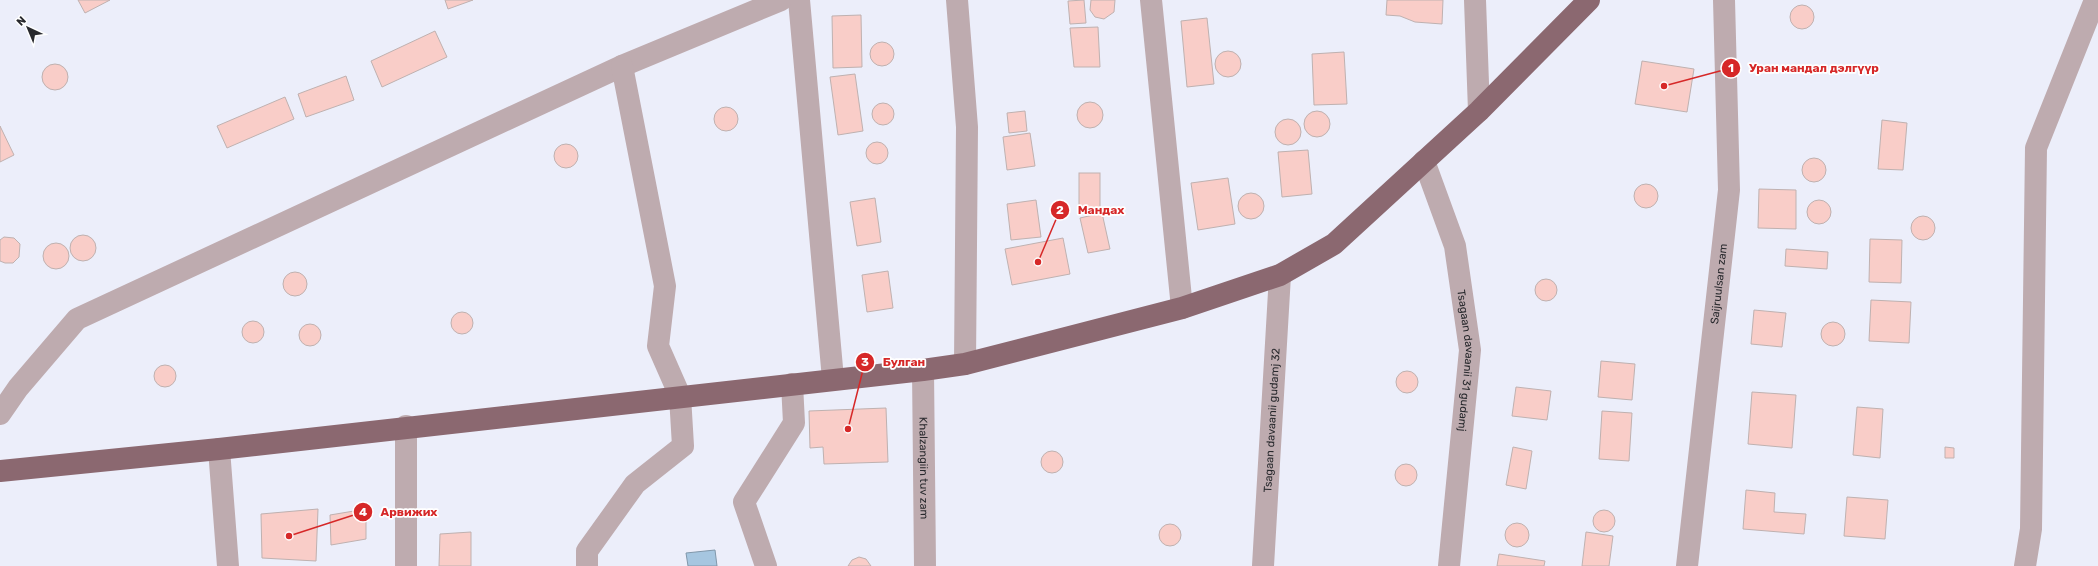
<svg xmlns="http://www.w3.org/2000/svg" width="2098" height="566" font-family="Rubik,sans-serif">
<rect width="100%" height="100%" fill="#eceefa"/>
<path fill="#a6c6e0" stroke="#8097aa" d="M715 550 717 566H688L686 553Z"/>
<g fill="#f9cdc8" stroke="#bfb1b0">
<path d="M78 0H110L85 13Z"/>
<path d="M445 0H473L448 9Z"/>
<path d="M1084 0 1086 23 1070 24 1068 1Z"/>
<path d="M1091 0H1115L1114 12 1104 19 1095 17 1090 10Z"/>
<path d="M1387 0H1443L1442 24 1415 22 1400 16 1386 15Z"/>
<circle cx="1802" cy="17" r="12"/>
<path d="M861 15 862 67 833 68 832 16Z"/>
<path d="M1207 18 1214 84 1187 87 1181 21Z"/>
<path d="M1098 27 1100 67H1074L1070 28Z"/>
<path d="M435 31 447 57 382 87 371 61Z"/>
<circle cx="882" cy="54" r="12"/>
<circle cx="1228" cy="64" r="13"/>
<path d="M1344 52 1347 104 1314 105 1312 54Z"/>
<path d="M1642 61 1694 69 1687 112 1635 104Z"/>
<circle cx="55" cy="77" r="13"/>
<path d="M855 74 863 131 838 135 830 77Z"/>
<path d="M346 76 354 100 306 117 298 94Z"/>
<path d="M285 97 294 119 227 148 217 126Z"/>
<circle cx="1090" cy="115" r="13"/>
<circle cx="883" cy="114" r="11"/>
<circle cx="726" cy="119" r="12"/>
<circle cx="1317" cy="124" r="13"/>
<path d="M1025 111 1027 131 1009 133 1007 113Z"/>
<circle cx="1288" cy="132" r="13"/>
<path d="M1882 120 1907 123 1903 170 1878 169Z"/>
<path d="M0 126 14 155 0 162Z"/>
<path d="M1030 133 1035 166 1007 170 1003 137Z"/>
<circle cx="877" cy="153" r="11"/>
<circle cx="566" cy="156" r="12"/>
<path d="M1308 150 1312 194 1282 197 1278 152Z"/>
<circle cx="1814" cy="170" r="12"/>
<rect x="1079" y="173" width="21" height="35"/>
<path d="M1228 178 1235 224 1198 230 1191 183Z"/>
<circle cx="1646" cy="196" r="12"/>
<path d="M1759 189 1796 190V229L1758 228Z"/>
<circle cx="1251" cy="206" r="13"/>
<path d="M875 198 881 242 857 246 850 202Z"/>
<path d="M1036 200 1041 237 1011 240 1007 204Z"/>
<circle cx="1819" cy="212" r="12"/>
<path d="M1102 213 1110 249 1088 253 1080 218Z"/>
<circle cx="1923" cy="228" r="12"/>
<circle cx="83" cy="248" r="13"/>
<path d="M4 237 14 238 20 244 19 257 13 263H5L0 261V240Z"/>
<path d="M1063 238 1070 274 1012 285 1005 249Z"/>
<path d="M1870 239 1902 240 1901 283 1869 282Z"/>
<circle cx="56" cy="256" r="13"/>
<path d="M1786 249 1828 252 1827 269 1785 266Z"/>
<path d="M888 271 893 308 867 312 862 275Z"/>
<circle cx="295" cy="284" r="12"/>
<circle cx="1546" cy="290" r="11"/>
<path d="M1871 300 1911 302 1909 343 1869 341Z"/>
<path d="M1754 310 1786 313 1782 347 1751 344Z"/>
<circle cx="462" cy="323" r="11"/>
<circle cx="253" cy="332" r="11"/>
<circle cx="1833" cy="334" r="12"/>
<circle cx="310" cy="335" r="11"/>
<path d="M1601 361 1635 364 1632 400 1598 397Z"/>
<circle cx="165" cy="376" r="11"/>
<circle cx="1407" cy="382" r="11"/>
<path d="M1516 387 1551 391 1547 420 1512 416Z"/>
<path d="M1752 392 1796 395 1792 448 1748 444Z"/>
<path d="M1857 407 1883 409 1880 458 1853 455Z"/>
<path d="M886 408 888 462 824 464 823 447 810 448 809 411Z"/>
<path d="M1602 411 1632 413 1629 461 1599 459Z"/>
<path d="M1513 447 1532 451 1526 489 1506 485Z"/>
<path d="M1945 447 1954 448V458H1945Z"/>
<circle cx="1052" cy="462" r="11"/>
<circle cx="1406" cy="475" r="11"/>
<path d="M1746 490 1775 493 1774 512 1806 514 1804 534 1743 529Z"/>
<path d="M1847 497 1888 500 1885 539 1844 536Z"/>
<path d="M318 509 316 561 262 558 261 514Z"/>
<path d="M366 509V539L331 545 330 515Z"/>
<circle cx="1604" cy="521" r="11"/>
<circle cx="1517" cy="535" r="12"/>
<circle cx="1170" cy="535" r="11"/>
<path d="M471 532V566H439L440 534Z"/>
<path d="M1586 532 1613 536 1609 566H1582Z"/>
<path d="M1499 554 1545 561 1544 566H1497Z"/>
<path d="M859 557 866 559 871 566H848L852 560Z"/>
</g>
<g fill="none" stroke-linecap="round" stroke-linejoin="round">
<g stroke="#beabaf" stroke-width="22">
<path d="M799 0 833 379"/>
<path d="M957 0 967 127 965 364"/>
<path d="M1151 0 1182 308"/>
<path d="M1475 0 1479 111"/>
<path id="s1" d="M1424 161 1455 246 1470 350 1449 566"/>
<path d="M0 414 18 388 77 319 622 66 781 0"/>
<path d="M406 426V566"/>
<path d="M219 449 228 566"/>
<path d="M587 566V551L635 484 683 446 680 396 658 346 665 286 622 66"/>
<path d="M766 566 744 502 794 423 792 384"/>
<path id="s2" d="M1263 566 1280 275"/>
<path id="s3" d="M1687 566 1729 190 1724 0"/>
<path d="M2025 566 2031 529 2036 148 2095 0"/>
</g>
<path stroke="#beabaf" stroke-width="22" id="s4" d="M923 370 925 566"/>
<path stroke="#8b6870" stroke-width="22" d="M0 471 219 449 923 370 965 364 1182 308 1280 275 1334 244 1479 111 1589 0"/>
</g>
<g text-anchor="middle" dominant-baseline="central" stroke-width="3.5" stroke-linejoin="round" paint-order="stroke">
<g font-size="11" fill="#28292d" stroke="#fff">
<text stroke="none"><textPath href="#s3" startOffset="284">Saijruulsan zam</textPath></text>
<text stroke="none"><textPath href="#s1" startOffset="206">Tsagaan davaanii 31 gudamj</textPath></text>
<text stroke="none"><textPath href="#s2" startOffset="146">Tsagaan davaanii gudamj 32</textPath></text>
<text stroke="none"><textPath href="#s4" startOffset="98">Khalzangiin tuv zam</textPath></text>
</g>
</g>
<path fill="none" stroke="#d62828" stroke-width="1.5" d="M1664 86L1731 68M1038 262L1060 210M848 429L865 362M289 536L363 512"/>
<g fill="#d62828" stroke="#fff" stroke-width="1.5">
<circle cx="1664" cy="86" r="4"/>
<circle cx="1038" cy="262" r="4"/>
<circle cx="848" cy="429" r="4"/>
<circle cx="289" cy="536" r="4"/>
<circle cx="1731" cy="68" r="10"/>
<circle cx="1060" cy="210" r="10"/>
<circle cx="865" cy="362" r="10"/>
<circle cx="363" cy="512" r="10"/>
</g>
<g font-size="12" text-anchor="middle" font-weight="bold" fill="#fff">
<text x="1731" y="72">1</text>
<text x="1060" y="214">2</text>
<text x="865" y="366">3</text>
<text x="363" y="516">4</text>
</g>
<g font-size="12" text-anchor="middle" font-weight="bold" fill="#d62828" stroke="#fff" stroke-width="3.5" stroke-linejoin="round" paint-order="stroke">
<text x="1814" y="72">Уран мандал дэлгүүр</text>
<text x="1101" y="214">Мандах</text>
<text x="904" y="366">Булган</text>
<text x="409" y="516">Арвижих</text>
</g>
<g transform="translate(28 28) rotate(316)" stroke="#ffffff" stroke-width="3" paint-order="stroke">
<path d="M0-3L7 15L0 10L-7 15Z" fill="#28292d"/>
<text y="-6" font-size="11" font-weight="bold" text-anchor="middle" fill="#28292d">N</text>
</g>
</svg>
